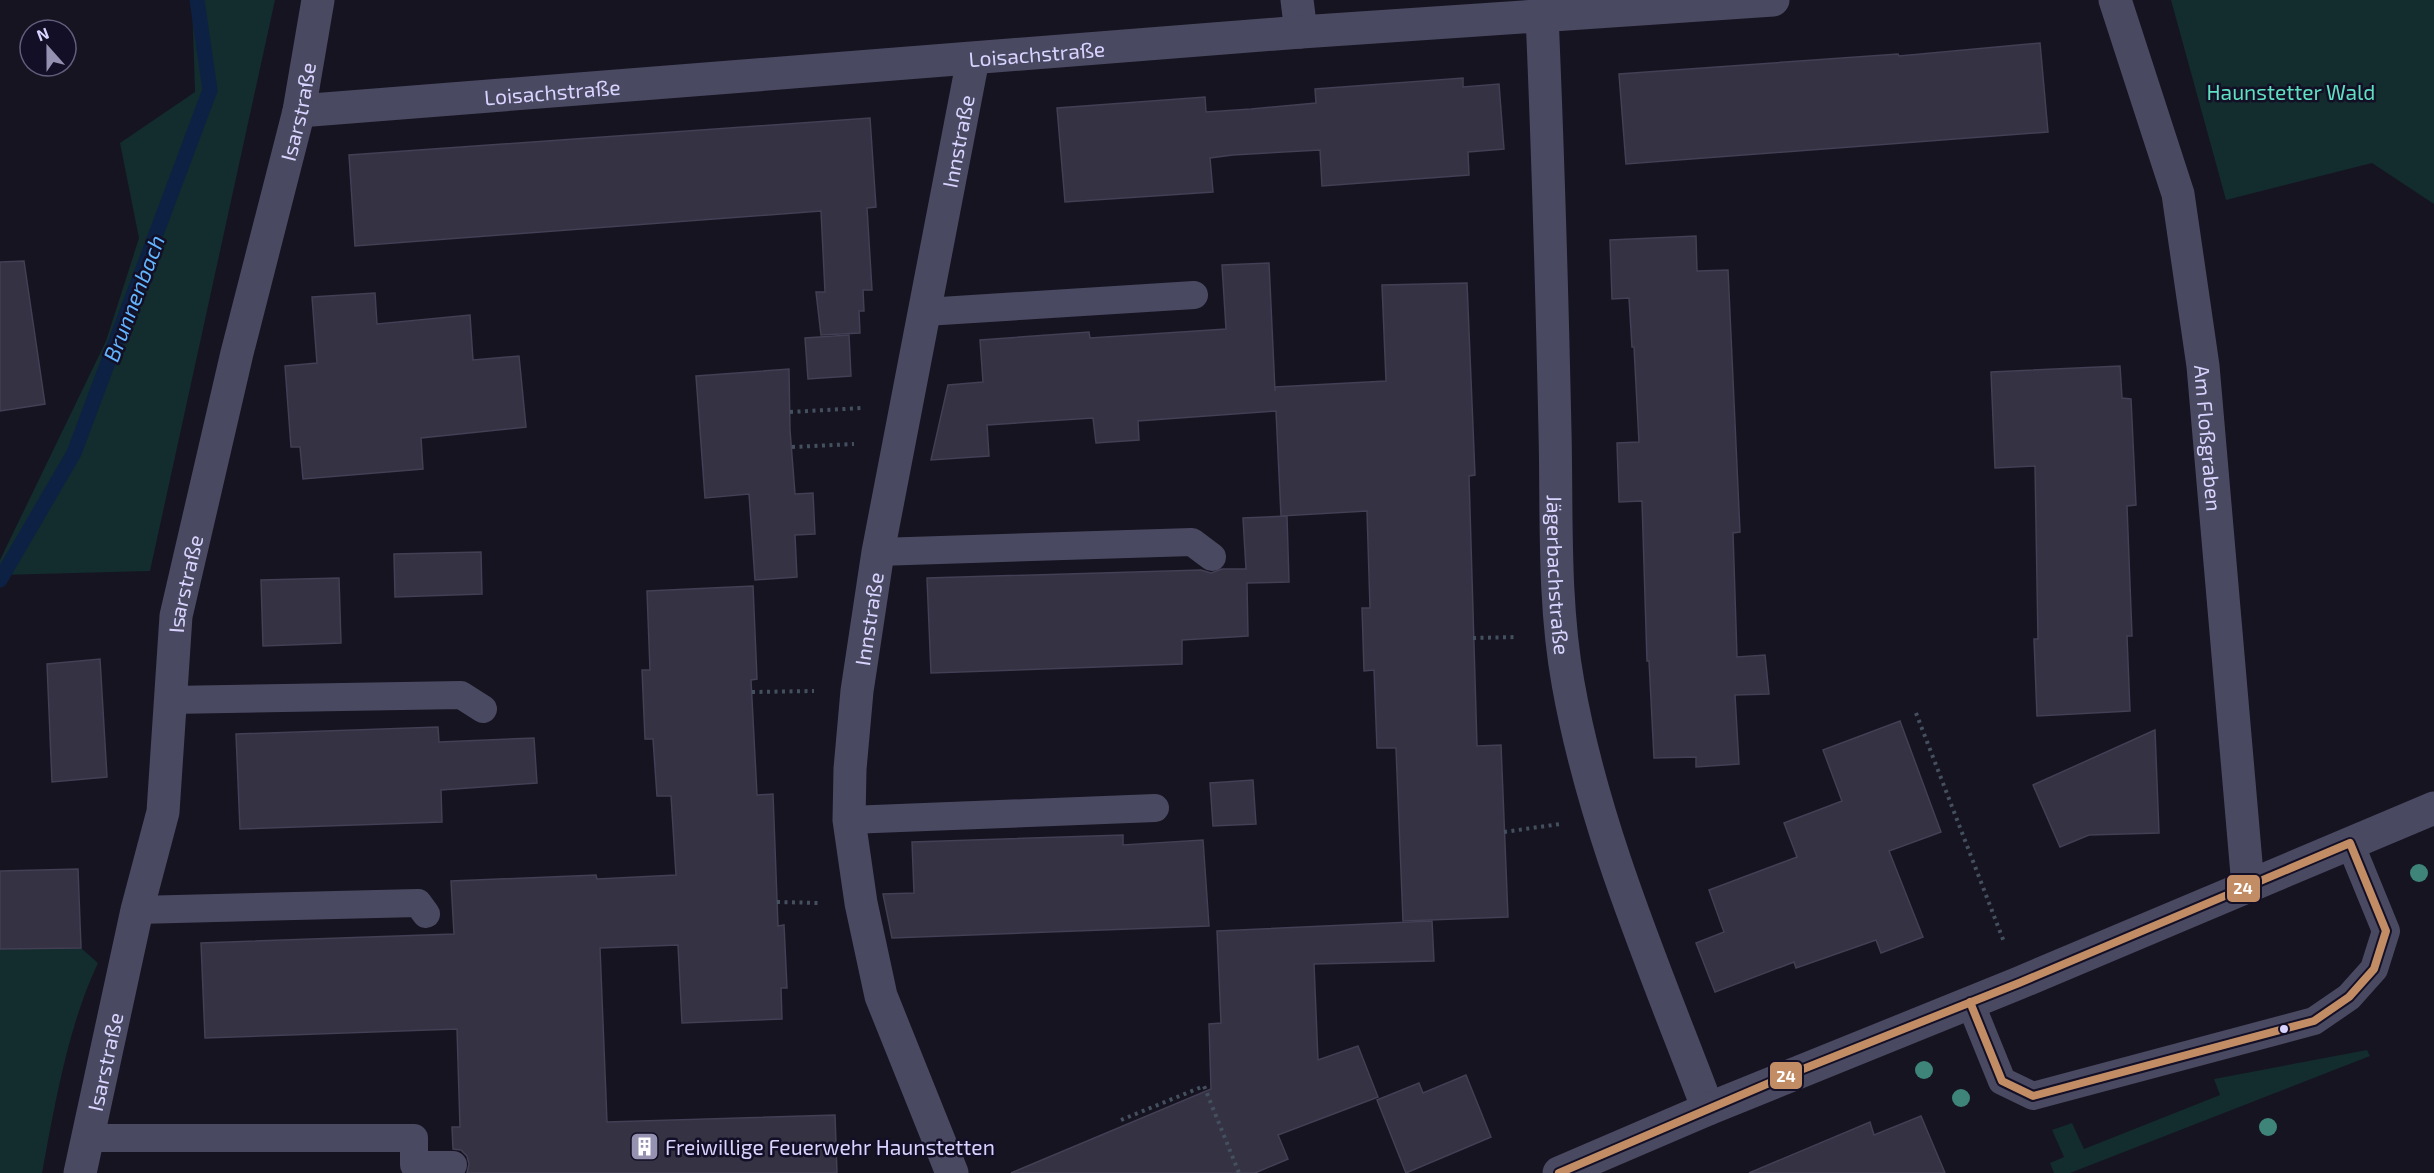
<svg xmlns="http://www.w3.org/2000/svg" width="2434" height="1173" font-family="'Exo 2',sans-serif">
<rect width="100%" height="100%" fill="#161421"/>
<g fill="#132c2d">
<path d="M192 0H275L150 571 0 575V560L106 341 139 238 120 143 195 92Z"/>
<path d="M2171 0H2434V204L2372 163 2226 200Z"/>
<path d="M81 948 98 963C68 1026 55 1104 42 1173H0V949Z"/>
<path d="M2367 1050 2370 1056 2070 1173H2054L2050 1163 2064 1157 2052 1130 2072 1123 2084 1149 2220 1095 2214 1079Z"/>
</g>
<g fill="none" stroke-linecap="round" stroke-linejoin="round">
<path stroke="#0d2144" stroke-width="15" d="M0 580 74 453 210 90 197 0"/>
</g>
<g fill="#343243" stroke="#433f54" stroke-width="1.5">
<path d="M2040 43 2048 132 1626 164 1619 74 1898 54 1899 56Z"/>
<path d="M1463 78V87L1499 84 1504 149 1468 152 1469 175 1322 186 1320 150 1233 155 1210 158 1213 192 1065 202 1057 108 1205 97 1206 112 1251 109 1316 103 1315 89Z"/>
<path d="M870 118 876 207 867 208 872 290H863L864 311H859L860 333 821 335 816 292H825L821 211 355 246 349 155Z"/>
<path d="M1696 236 1697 271 1728 270 1740 532 1733 533 1737 657 1765 655 1769 694 1735 695 1739 764 1696 767V757L1654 758 1649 661H1647L1642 501 1619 502 1617 443 1639 442 1634 347H1632L1629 298 1612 299 1610 240Z"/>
<path d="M24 261 45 404 0 411V262Z"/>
<path d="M1269 263 1275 391V387L1386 381 1382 285 1467 283 1475 475 1469 476 1477 746 1501 745 1508 917 1403 921 1396 748H1377L1374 670 1364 671 1362 608H1370L1367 511 1281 516 1276 411 1138 421 1139 440 1096 443 1093 418 987 425 989 456 931 460 948 385 983 382 980 340 1089 332 1090 338 1226 329 1222 265Z"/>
<path d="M375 293 377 324 470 315 473 360 519 356 526 427 421 438 423 469 303 479 300 447H291L285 366 317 363 312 297Z"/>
<path d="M849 335 851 376 808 379 805 338Z"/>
<path d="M2120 366 2122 398 2131 399 2136 505 2127 506 2132 636H2127L2130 711 2037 716 2034 639H2038L2035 466 1995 468 1991 372Z"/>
<path d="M789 369 790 430 795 494 813 493 815 534 795 535 797 577 755 580 749 494 705 498 696 376Z"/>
<path d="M1287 516 1289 582 1247 583 1248 636 1182 640V664L931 673 927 578 1201 570 1211 573 1222 569H1246L1243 518Z"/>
<path d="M481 552 482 594 395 597 394 554Z"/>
<path d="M339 578 341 643 263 646 261 580Z"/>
<path d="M753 586 757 679 751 680 757 795 773 794 778 926 784 925 787 988H781L782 1019 682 1023 678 945 600 948 607 1122 835 1115 837 1173H467L469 1164 467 1156 461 1150 453 1149 452 1127H460L457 1029 205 1038 201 943 454 934 451 881 596 875 597 879 676 875 671 796H657L653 739H645L642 670H650L647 591Z"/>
<path d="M100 659 107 777 52 782 47 664Z"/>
<path d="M1900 721 1941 832 1889 851 1923 937 1881 953 1876 940 1796 968 1794 962 1715 992 1696 943 1724 932 1709 890 1797 857 1784 823 1842 801 1823 750Z"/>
<path d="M438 727 439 742 534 738 537 783 441 790 442 822 240 829 236 734Z"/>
<path d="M2155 730 2159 833 2089 835 2060 847 2033 785Z"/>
<path d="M1253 780 1256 824 1213 826 1210 783Z"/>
<path d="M1123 835V845L1203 840 1209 926 892 938 883 894 914 893 912 842Z"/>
<path d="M78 869 81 948 0 949V871Z"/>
<path d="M1432 921 1434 961 1314 964 1318 1060 1358 1046 1378 1097 1278 1135 1288 1159 1255 1173H1011L1211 1089 1209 1024 1221 1023 1217 931Z"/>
<path d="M1466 1075 1491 1137 1406 1173 1377 1100 1419 1083 1423 1093Z"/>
<path d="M1921 1116 1945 1173H1749L1870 1122 1874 1135Z"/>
</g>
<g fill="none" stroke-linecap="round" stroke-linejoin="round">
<g stroke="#44505f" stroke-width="4" stroke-dasharray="3 4.5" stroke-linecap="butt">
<path d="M790 412 861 408"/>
<path d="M792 447 854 444"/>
<path d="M1473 638 1518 637"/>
<path d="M752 692 814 691"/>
<path d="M1916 713 2004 942"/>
<path d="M1504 832 1560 824"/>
<path d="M777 902 819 903"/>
<path d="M1121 1120 1204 1086 1239 1173"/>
</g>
<g stroke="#4a4962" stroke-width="28">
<path d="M925 312 1194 295"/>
<path d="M878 552 1192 542 1212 557"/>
<path d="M170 700 461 695 483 709"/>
<path d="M849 820 1155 808"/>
<path d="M137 910 418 903 426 914"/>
<path d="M1970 1002 2002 1081 2033 1096 2314 1021 2349 997 2374 969 2386 931 2350 843"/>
<path d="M88 1138H414V1165H453"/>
</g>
<g stroke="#4a4962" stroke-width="33">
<path d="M1297 0 1301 32"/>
<path id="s1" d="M2115 0 2178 194 2203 366 2248 886"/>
<path id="s2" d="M1542 15C1548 154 1552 292 1555 431 1557 514 1553 600 1568 683 1594 830 1655 969 1708 1109"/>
<path id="s3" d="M299 111 1301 32 1773 0"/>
<path id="s4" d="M80 1173 137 910 163 812 176 616 237 353 299 111 318 0"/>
<path id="s5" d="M952 1173 881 996 861 903 849 820 850 769 857 691 878 552 973 59"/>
<path d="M1559 1173 1708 1109 2019 983 2434 808"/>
</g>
<defs>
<path id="bus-1" d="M1559 1173 1788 1075 2019 983 2350 843 2386 931 2374 969 2349 997 2314 1021 2033 1096 2002 1081 1970 1002"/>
</defs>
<use href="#bus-1" stroke="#130f26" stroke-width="12"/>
<use href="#bus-1" stroke="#c28d65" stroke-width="8"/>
</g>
<g fill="#3e8478">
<circle cx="2419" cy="873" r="9"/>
<circle cx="1924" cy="1070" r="9"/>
<circle cx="1961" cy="1098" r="9"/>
<circle cx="2268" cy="1127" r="9"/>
</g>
<defs>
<symbol id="building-square" viewBox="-11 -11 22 22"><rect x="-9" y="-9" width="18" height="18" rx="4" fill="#9591b1" stroke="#130f26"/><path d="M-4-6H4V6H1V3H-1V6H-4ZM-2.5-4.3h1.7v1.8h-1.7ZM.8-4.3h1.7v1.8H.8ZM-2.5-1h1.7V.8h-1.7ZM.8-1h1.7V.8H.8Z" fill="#fff"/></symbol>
</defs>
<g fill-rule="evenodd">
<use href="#building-square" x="628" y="1130" width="33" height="33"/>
</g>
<circle fill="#d9d4ff" stroke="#130f26" stroke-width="2" cx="2284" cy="1029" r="5"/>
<g text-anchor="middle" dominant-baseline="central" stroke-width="5" stroke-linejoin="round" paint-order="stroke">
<g font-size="21" fill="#d9d4ff" stroke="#130f26">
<text stroke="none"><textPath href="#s3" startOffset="740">Loisachstraße</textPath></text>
<text stroke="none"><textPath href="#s3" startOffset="254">Loisachstraße</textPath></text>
<text stroke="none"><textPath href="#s4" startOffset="1086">Isarstraße</textPath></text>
<text stroke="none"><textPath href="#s5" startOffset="1058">Innstraße</textPath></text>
<text stroke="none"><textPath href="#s1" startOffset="450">Am Floßgraben</textPath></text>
<text stroke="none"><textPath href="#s2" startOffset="560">Jägerbachstraße</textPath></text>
<text stroke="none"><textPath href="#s4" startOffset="600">Isarstraße</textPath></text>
<text stroke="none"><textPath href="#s5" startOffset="572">Innstraße</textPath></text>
<text stroke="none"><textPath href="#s4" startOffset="114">Isarstraße</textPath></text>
</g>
<g font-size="21" fill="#5fe0c0" stroke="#130f26">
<text x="2291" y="91">Haunstetter Wald</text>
</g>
<g font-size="21" fill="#d9d4ff" stroke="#130f26" text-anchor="start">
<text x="665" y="1146">Freiwillige Feuerwehr Haunstetten</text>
</g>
<g font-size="22" font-style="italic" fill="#62b6ff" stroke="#130f26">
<text transform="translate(133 298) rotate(-69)">Brunnenbach</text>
</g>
</g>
<g stroke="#130f26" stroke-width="2">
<rect x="2226" y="874" width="35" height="29" rx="6" fill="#c28d65"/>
<rect x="1769" y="1061" width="34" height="29" rx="6" fill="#c28d65"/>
</g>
<g font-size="16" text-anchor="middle" font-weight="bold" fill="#fff">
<text x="2243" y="894">24</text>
<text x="1786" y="1082">24</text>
</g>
<g transform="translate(48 48) rotate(339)"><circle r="28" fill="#130f26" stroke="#625e7d" stroke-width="1.5"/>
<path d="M0-4.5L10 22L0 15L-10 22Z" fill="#9591b1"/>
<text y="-9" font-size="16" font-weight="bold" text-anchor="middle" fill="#d9d4ff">N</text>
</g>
</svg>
